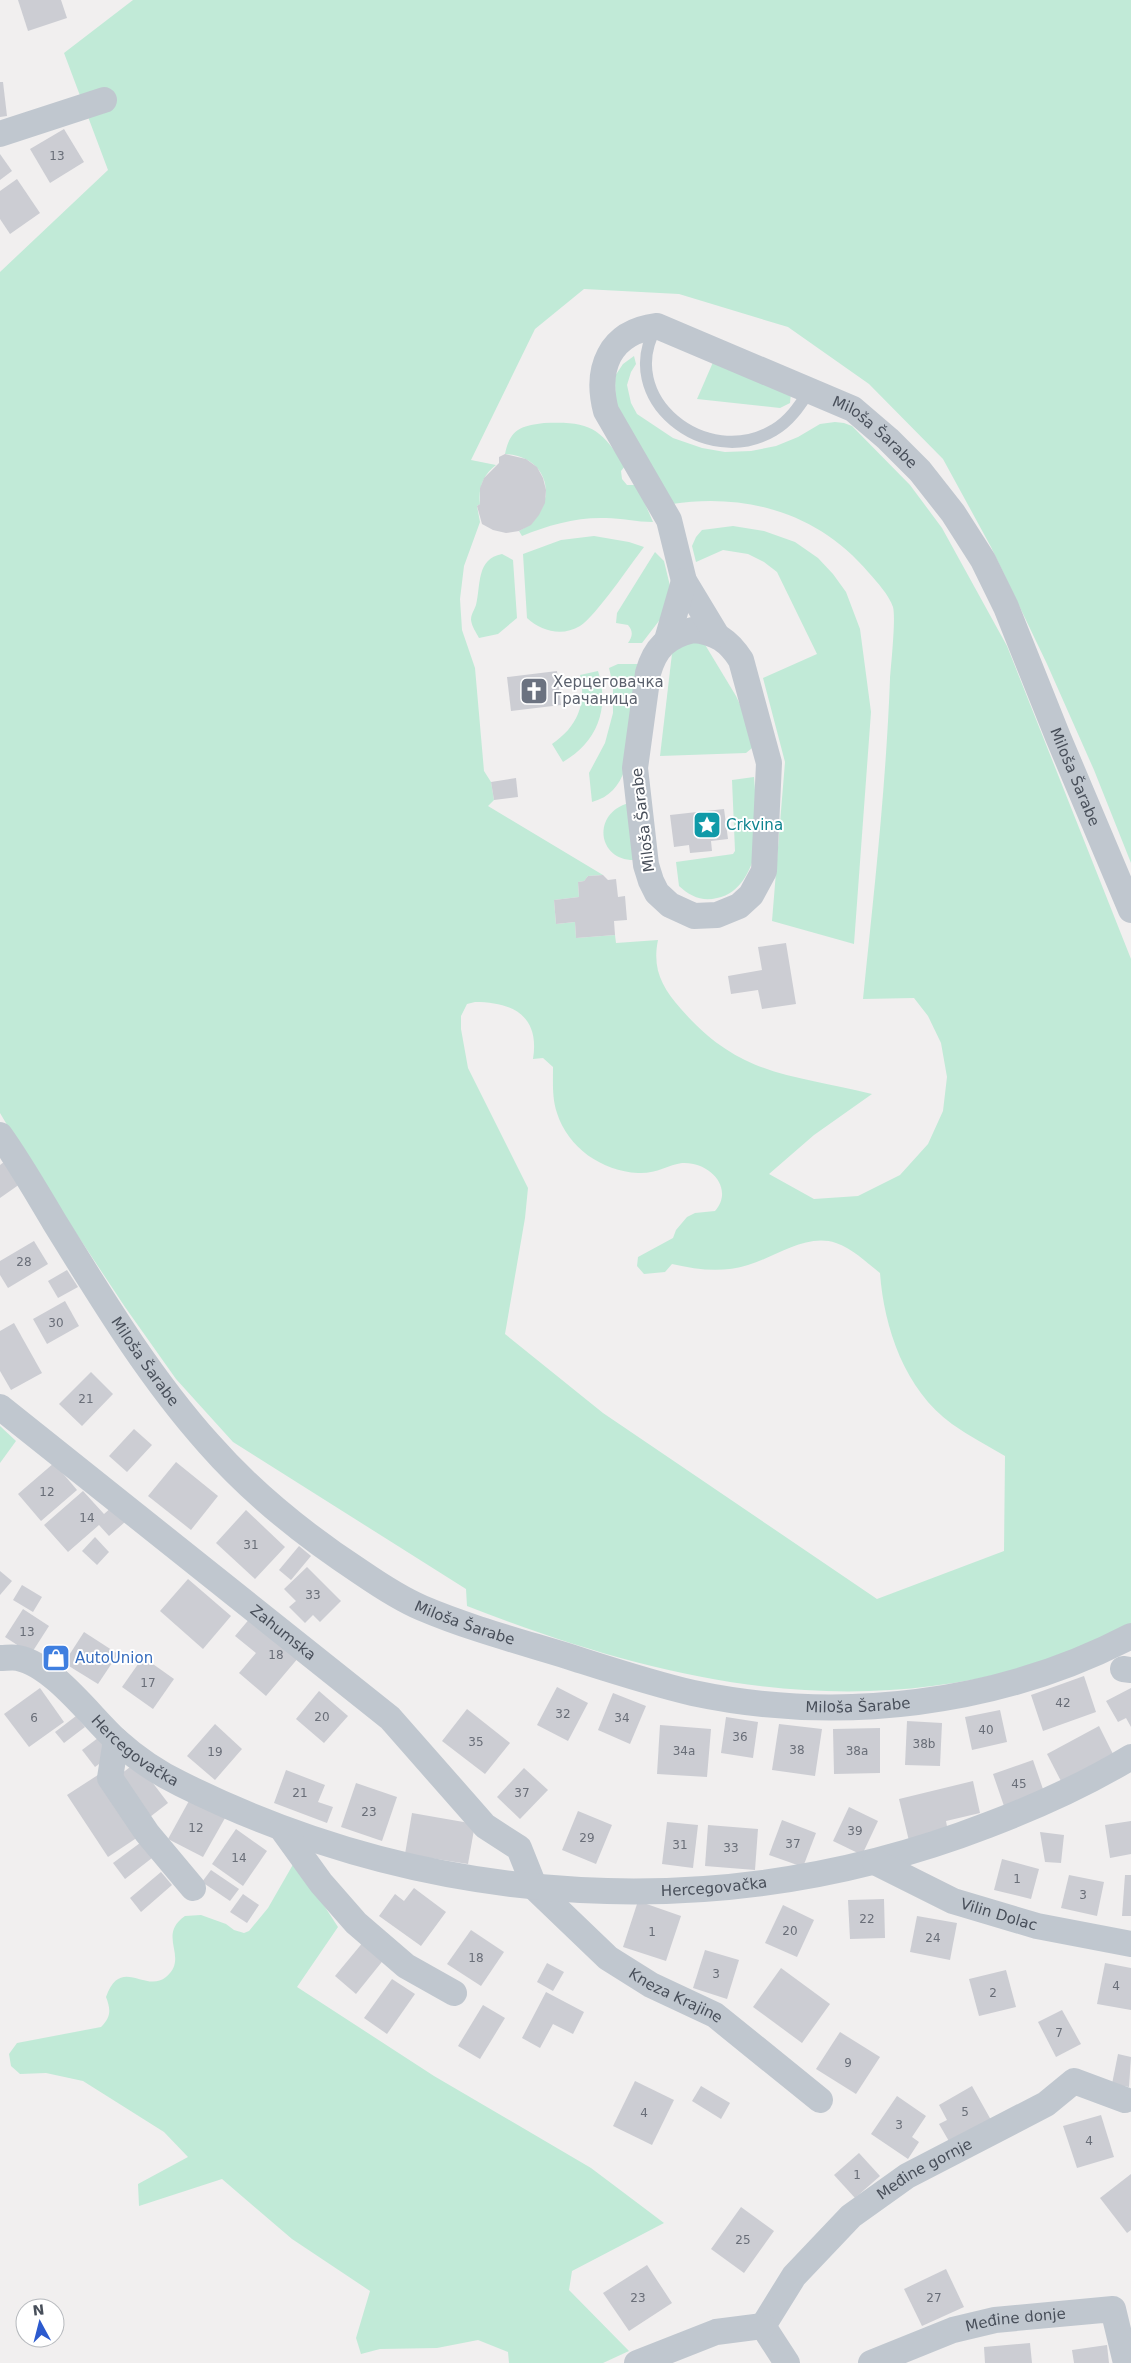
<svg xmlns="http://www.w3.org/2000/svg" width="1131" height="2363" font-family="'DejaVu Sans',sans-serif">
<rect width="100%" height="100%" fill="#f1efef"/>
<g fill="#c1ead7" fill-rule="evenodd">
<path d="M133 0H1131V863L1094 770 1047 664 991 547 943 459 869 384 788 327 679 294 584 289 535 329 471 460 496 465C483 475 478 488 480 504L477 506 480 522 464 566 460 599 462 630 475 668 484 771 491 782 494 800 488 806 603 875 588 876 584 881 578 882 579 897 554 900 556 924 575 922 576 938 615 935 616 943 658 940C652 969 662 987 681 1009 740 1077 791 1074 872 1094L814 1135 769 1174 814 1199 858 1196 900 1175 928 1144 943 1111 947 1077 941 1043 928 1016 914 998 863 999C874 892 886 786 890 679 891 665 896 618 893 607 889 595 877 582 869 573 819 513 747 493 672 504L616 417 615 376 623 364 634 356 636 364 631 372 627 385 631 403 637 414 673 438 702 448 725 452 751 451 776 446 798 437 820 424 835 422 844 423 852 426 910 485 942 528 1007 646 1131 959V1624C1099 1637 1063 1657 1030 1666 834 1722 652 1678 467 1606L466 1589 233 1442 176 1379 125 1307 29 1162 0 1113V272L108 170 64 53ZM475 1002C513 1002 540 1016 533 1059L543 1058 553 1067C553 1083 552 1098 557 1113 568 1148 602 1171 638 1173 656 1174 668 1165 682 1163 709 1161 735 1188 715 1211L695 1213 687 1217 676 1230 673 1238 638 1257 637 1266 644 1274 665 1272 672 1264C698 1270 723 1273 748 1265 776 1257 806 1233 836 1243 852 1248 867 1263 880 1273 884 1328 905 1390 952 1424 969 1436 988 1446 1005 1456L1004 1551 877 1599 603 1413 505 1334 525 1218 528 1188 468 1068 461 1029V1016L467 1004Z"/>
<path d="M714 360 791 393 790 403 780 408 697 399Z"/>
<path d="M544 423C591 421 600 428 625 466L621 471 622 479 627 485H637L653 522C637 522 621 518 606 518 577 517 548 525 522 536L519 531C560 510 553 456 505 454 510 429 521 426 544 423Z"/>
<path d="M733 526 764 531 795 542 818 558 833 574 846 592 860 629 871 712 854 944 772 921 785 762 763 678 817 654 777 572 764 562 748 554 723 550 696 562 692 546 696 537 702 530Z"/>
<path d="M594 536 629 542 644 547C630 565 596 616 580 626 562 637 541 631 527 618L523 554 561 540Z"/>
<path d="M655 552 664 561 670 586 665 613 642 643H628C633 636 633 631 628 625L616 623 617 613Z"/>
<path d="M502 554 513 560 517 618 498 634 479 638C476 632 472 627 471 620 471 614 474 611 476 605 481 585 476 559 502 554Z"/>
<path d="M701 638 736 696 744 713 752 748 746 753 660 756 673 645Z"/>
<path d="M618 664H641L625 769C619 786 610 797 592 802L589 773 605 743 613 713V685L609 668Z"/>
<path d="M598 671C610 709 597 742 563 762L552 744C577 727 587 704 580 675Z"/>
<path d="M754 777C755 793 760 833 757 846 752 868 741 894 717 898 702 902 690 896 679 886L676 862 733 854 735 851 732 780Z"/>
<path d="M629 803 636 860C597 862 591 813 629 803Z"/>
<path d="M0 1426 16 1441 0 1463Z"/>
<path d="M295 1861 338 1927 297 1987 434 2076 591 2168 664 2223 572 2271 569 2290 629 2351 603 2363H509L508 2352 478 2340 437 2348 380 2349 361 2354 356 2338 370 2291 292 2239 222 2179 139 2206 138 2184 188 2157 164 2132 83 2081 46 2073 20 2074 11 2066 9 2054 17 2043 101 2027C111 2017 111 2010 106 1997 121 1955 145 1994 166 1977 190 1957 156 1936 185 1916L201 1915 226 1924 234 1930 244 1933 249 1931 268 1908Z"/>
</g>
<g fill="#cccdd3">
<path d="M18 0H61L67 18 28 31Z"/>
<path d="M0 82H3L7 116 0 117Z"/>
<path d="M64 129 84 162 50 183 30 149Z"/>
<path d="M0 154 12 171 0 180Z"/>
<path d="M17 179 40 213 10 234 0 219V191Z"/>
<path d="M505 454 526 459 537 467 543 478 546 490 545 503 539 515 531 525 519 531 506 533 493 530 482 524 477 506 480 504V488L484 478 499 463V457Z"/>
<path d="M557 671 561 705 511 711 507 677Z"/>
<path d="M516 778 518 797 494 800 491 782Z"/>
<path d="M724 809 728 839 711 841 712 851 690 853 689 845 674 847 670 815Z"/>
<path d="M603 875 608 880 616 879 618 897 625 896 627 920 614 921 615 935 576 938 575 922 556 924 554 900 579 897 578 882 584 881 588 876Z"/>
<path d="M786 943 796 1004 762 1009 758 990 731 994 728 976 762 970 758 947Z"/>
<path d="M4 1162 20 1184 0 1198V1165Z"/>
<path d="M34 1241 48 1264 8 1288 0 1275V1261Z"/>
<path d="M67 1270 78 1287 58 1298 48 1281Z"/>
<path d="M65 1301 79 1326 47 1344 33 1319Z"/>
<path d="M14 1323 42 1373 11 1390 0 1371V1331Z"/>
<path d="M91 1372 113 1394 82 1426 59 1404Z"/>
<path d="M134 1429 152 1445 127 1472 109 1456Z"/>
<path d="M176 1462 218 1496 191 1530 148 1496Z"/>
<path d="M54 1463 77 1490 41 1521 18 1494Z"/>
<path d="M83 1491 104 1514 112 1507 125 1522 109 1536 99 1525 68 1552 44 1525Z"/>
<path d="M246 1510 285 1547 255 1579 216 1543Z"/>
<path d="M95 1537 109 1552 97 1565 82 1551Z"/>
<path d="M299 1546 311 1556 291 1580 279 1570Z"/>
<path d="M307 1567 341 1601 320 1622 313 1615 305 1623 289 1607 296 1601 284 1589Z"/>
<path d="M0 1571 12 1581 0 1595Z"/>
<path d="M188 1579 231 1616 203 1649 160 1611Z"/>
<path d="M22 1585 42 1597 33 1612 13 1600Z"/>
<path d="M23 1609 49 1626 31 1654 5 1637Z"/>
<path d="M251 1617 299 1657 266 1696 239 1673 256 1653 235 1636Z"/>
<path d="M84 1632 118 1654 98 1684 64 1663Z"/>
<path d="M143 1657 174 1679 153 1709 122 1687Z"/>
<path d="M1084 1676 1096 1712 1043 1731 1031 1695Z"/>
<path d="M557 1687 588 1703 568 1741 537 1725Z"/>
<path d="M40 1688 64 1722 29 1747 4 1714Z"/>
<path d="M1131 1688V1727L1126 1718 1118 1722 1106 1701Z"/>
<path d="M319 1691 348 1716 324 1743 296 1719Z"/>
<path d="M613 1693 646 1706 630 1744 598 1730Z"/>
<path d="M467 1709 510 1743 485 1774 442 1741Z"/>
<path d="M1000 1710 1007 1742 972 1750 965 1717Z"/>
<path d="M76 1716 85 1727 64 1743 55 1732Z"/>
<path d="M726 1717 758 1722 753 1758 721 1753Z"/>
<path d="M907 1721 942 1723 940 1766 905 1765Z"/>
<path d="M215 1724 242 1749 215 1780 187 1756Z"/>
<path d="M779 1724 822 1729 815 1776 772 1770Z"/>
<path d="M660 1725 711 1729 707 1777 657 1774Z"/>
<path d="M1099 1726 1114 1756 1062 1783 1047 1754Z"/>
<path d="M880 1728V1773L834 1774 833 1729Z"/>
<path d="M98 1738 111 1755 95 1767 82 1750Z"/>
<path d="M1033 1760 1045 1795 1005 1809 993 1774Z"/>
<path d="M137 1762 168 1803 146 1820 114 1779Z"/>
<path d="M524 1768 548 1790 520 1819 497 1797Z"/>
<path d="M286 1770 325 1785 318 1802 333 1807 327 1823 274 1803Z"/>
<path d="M101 1773 141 1835 108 1857 67 1795Z"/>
<path d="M973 1781 980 1813 946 1821 948 1832 909 1841 899 1799Z"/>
<path d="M356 1783 397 1797 382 1841 341 1827Z"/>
<path d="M190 1799 225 1818 203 1857 168 1839Z"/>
<path d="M849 1807 878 1821 862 1855 833 1841Z"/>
<path d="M578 1811 612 1825 596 1864 562 1850Z"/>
<path d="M412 1813 475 1824 468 1864 405 1854Z"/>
<path d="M782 1820 816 1833 803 1867 769 1855Z"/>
<path d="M1131 1821V1854L1110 1858 1105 1825Z"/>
<path d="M667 1822 698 1825 693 1868 662 1864Z"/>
<path d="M708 1825 758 1829 755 1870 705 1866Z"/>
<path d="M236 1829 267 1851 243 1886 212 1864Z"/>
<path d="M1040 1832 1064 1835 1061 1863 1045 1862Z"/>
<path d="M140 1843 152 1858 125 1879 113 1863Z"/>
<path d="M1002 1859 1039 1869 1031 1899 994 1890Z"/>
<path d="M211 1870 239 1889 230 1901 202 1882Z"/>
<path d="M161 1872 172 1885 141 1912 130 1898Z"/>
<path d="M1069 1875 1104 1882 1097 1916 1061 1908Z"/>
<path d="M1125 1875H1131V1916H1122Z"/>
<path d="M414 1888 446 1912 421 1946 379 1916 395 1894 404 1901Z"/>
<path d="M243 1894 259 1905 247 1923 230 1912Z"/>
<path d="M884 1899 885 1938 850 1939 848 1900Z"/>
<path d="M638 1901 681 1916 666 1961 623 1947Z"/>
<path d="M783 1905 814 1920 797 1957 765 1943Z"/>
<path d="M917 1916 957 1923 950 1960 910 1952Z"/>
<path d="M471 1930 504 1952 481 1986 447 1964Z"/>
<path d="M364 1941 385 1958 356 1994 335 1976Z"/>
<path d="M705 1950 739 1960 727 1999 693 1988Z"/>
<path d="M547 1963 564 1972 553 1991 537 1982Z"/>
<path d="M1105 1963 1131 1968V2010L1097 2004Z"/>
<path d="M781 1968 830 2004 802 2043 753 2007Z"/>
<path d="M1006 1970 1016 2007 979 2016 969 1979Z"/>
<path d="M392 1979 415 1994 387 2034 364 2018Z"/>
<path d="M546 1992 584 2012 573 2034 553 2024 540 2048 522 2038Z"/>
<path d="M483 2005 505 2018 480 2059 458 2046Z"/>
<path d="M1062 2010 1081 2044 1056 2057 1038 2022Z"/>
<path d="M840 2032 880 2057 856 2094 816 2069Z"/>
<path d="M1118 2054 1131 2057 1129 2087 1112 2084Z"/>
<path d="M635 2081 674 2100 652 2145 613 2126Z"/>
<path d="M701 2086 730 2103 721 2119 692 2101Z"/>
<path d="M972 2086 991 2120 950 2143 939 2124 947 2120 939 2105Z"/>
<path d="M897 2096 926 2116 912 2137 919 2142 908 2159 871 2134Z"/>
<path d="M1101 2115 1114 2157 1077 2168 1063 2126Z"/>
<path d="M859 2153 880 2176 855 2198 834 2175Z"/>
<path d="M1131 2174V2230L1127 2233 1100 2198Z"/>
<path d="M741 2207 774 2231 744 2273 711 2249Z"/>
<path d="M647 2265 672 2303 629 2331 603 2293Z"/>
<path d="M946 2269 964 2307 922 2326 904 2289Z"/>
<path d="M1030 2343 1032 2363H985L984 2347Z"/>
<path d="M1107 2345 1109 2363H1074L1072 2350Z"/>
</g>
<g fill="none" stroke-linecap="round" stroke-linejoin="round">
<path stroke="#c0c7cf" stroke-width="12" d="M657 326C614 398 706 471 774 430 790 421 800 405 810 390"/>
<g stroke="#c0c7cf" stroke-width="26">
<path d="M0 134 104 100"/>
<path d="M693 630C716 632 729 641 741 660L769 763 764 871 751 895 739 906 717 915 694 916 670 905 657 893 651 881 646 865 635 768 648 673C655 648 667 636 693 630Z"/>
<path id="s1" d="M716 634 684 581 669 520 606 411C595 369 609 332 657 326L853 409 888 439 920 471 953 513 983 560 1006 607 1058 737 1131 910"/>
<path d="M667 640 684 581"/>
<path id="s2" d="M0 1135C20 1163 37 1193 55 1223 102 1299 149 1377 209 1444 253 1494 307 1537 362 1573 381 1586 401 1599 422 1608 469 1628 518 1641 567 1656 608 1669 650 1683 693 1693 839 1724 999 1705 1131 1636"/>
<path id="s3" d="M0 1407 390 1718 485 1826 519 1848 535 1888 608 1958 651 1985 715 2015 820 2100"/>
<path id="s4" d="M0 1658C6 1658 13 1657 18 1658 53 1665 90 1716 116 1740 136 1758 156 1772 181 1784 434 1910 724 1927 988 1825 1038 1806 1085 1785 1131 1757"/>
<path d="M1123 1669 1131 1670"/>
<path d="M116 1740 110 1778 147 1833 193 1888"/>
<path d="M282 1829 321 1883 356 1923 406 1966 454 1993"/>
<path id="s5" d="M875 1862 953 1901 1037 1926 1131 1944"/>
<path id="s6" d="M763 2326 794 2276 851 2216 907 2176 1046 2104 1074 2081 1125 2100"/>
<path d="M763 2326 787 2363"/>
<path d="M637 2363 716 2332 763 2326"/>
<path id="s7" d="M871 2363 953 2330 995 2320 1113 2309 1126 2363"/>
</g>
</g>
<defs>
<symbol id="church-square" viewBox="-11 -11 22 22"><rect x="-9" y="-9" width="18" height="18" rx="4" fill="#6b7280" stroke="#fff"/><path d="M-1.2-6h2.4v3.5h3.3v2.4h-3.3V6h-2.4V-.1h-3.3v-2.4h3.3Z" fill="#fff"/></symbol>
<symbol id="sight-square" viewBox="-11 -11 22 22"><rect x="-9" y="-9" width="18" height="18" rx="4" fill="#0f9aa8" stroke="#fff"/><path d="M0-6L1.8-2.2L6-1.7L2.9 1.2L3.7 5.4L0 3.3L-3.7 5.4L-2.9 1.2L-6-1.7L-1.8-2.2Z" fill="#fff"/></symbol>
<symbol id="shop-square" viewBox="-11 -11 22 22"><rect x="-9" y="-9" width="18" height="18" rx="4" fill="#3f7fe0" stroke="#fff"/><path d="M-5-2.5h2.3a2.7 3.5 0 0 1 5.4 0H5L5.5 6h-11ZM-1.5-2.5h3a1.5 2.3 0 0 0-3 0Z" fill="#fff"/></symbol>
</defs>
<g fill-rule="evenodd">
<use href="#church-square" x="518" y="675" width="32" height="32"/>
<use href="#sight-square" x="691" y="809" width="32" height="32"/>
<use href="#shop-square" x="40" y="1642" width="32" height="32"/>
</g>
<g text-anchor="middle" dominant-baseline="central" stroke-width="4" stroke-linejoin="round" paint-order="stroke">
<g font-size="12" fill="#696e78">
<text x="57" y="156">13</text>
<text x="24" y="1262">28</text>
<text x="56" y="1323">30</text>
<text x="86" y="1399">21</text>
<text x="47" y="1492">12</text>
<text x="87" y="1518">14</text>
<text x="251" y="1545">31</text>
<text x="313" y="1595">33</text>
<text x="27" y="1632">13</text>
<text x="276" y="1655">18</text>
<text x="148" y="1683">17</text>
<text x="1063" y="1703">42</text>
<text x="563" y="1714">32</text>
<text x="322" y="1717">20</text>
<text x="34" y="1718">6</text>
<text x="622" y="1718">34</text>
<text x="986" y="1730">40</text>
<text x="740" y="1737">36</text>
<text x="476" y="1742">35</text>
<text x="924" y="1744">38b</text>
<text x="797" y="1750">38</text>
<text x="684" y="1751">34a</text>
<text x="857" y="1751">38a</text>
<text x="215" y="1752">19</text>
<text x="1019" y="1784">45</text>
<text x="300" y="1793">21</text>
<text x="522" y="1793">37</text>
<text x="369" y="1812">23</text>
<text x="196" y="1828">12</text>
<text x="855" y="1831">39</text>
<text x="587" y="1838">29</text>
<text x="793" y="1844">37</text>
<text x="680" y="1845">31</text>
<text x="731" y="1848">33</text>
<text x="239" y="1858">14</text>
<text x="1017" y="1879">1</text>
<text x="1083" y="1895">3</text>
<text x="867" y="1919">22</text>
<text x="790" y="1931">20</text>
<text x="652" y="1932">1</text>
<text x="933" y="1938">24</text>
<text x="476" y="1958">18</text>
<text x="716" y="1974">3</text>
<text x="1116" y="1986">4</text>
<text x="993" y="1993">2</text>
<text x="1059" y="2033">7</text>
<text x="848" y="2063">9</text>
<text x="965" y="2112">5</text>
<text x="644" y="2113">4</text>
<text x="899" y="2125">3</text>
<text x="1089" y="2141">4</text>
<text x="857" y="2175">1</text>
<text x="743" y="2240">25</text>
<text x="638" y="2298">23</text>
<text x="934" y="2298">27</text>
</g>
<g font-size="15" fill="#484f5a" stroke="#fff">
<text stroke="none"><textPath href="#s1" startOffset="610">Miloša Šarabe</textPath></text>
<text stroke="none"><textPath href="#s1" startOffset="1015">Miloša Šarabe</textPath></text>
<text transform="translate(643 820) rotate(-97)">Miloša Šarabe</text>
<text stroke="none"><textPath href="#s2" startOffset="269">Miloša Šarabe</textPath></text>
<text stroke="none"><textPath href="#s2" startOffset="689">Miloša Šarabe</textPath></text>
<text stroke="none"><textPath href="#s3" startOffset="362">Zahumska</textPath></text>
<text stroke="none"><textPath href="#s2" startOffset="1094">Miloša Šarabe</textPath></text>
<text stroke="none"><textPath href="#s4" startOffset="169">Hercegovačka</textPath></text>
<text stroke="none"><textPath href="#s4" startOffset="776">Hercegovačka</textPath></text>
<text stroke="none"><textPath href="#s5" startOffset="135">Vilin Dolac</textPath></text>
<text stroke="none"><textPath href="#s3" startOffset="905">Kneza Krajine</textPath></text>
<text stroke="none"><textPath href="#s6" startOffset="229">Međine gornje</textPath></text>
<text stroke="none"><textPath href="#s7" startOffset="152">Međine donje</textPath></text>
</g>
<g font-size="15" fill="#5b616d" stroke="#fff" text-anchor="start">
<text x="553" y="682">Херцеговачка<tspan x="553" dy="17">Грачаница</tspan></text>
</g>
<g font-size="15" fill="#0d838f" stroke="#fff" text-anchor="start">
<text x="726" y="825">Crkvina</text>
</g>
<g font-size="15" fill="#366cbe" stroke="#fff" text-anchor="start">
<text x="75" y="1658">AutoUnion</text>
</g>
</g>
<g transform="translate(40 2323) rotate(353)"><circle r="24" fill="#ffffff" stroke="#b6b9bd"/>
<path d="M0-4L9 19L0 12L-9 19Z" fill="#2c5ace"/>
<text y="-8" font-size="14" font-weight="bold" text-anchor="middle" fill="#484f5a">N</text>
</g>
</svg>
